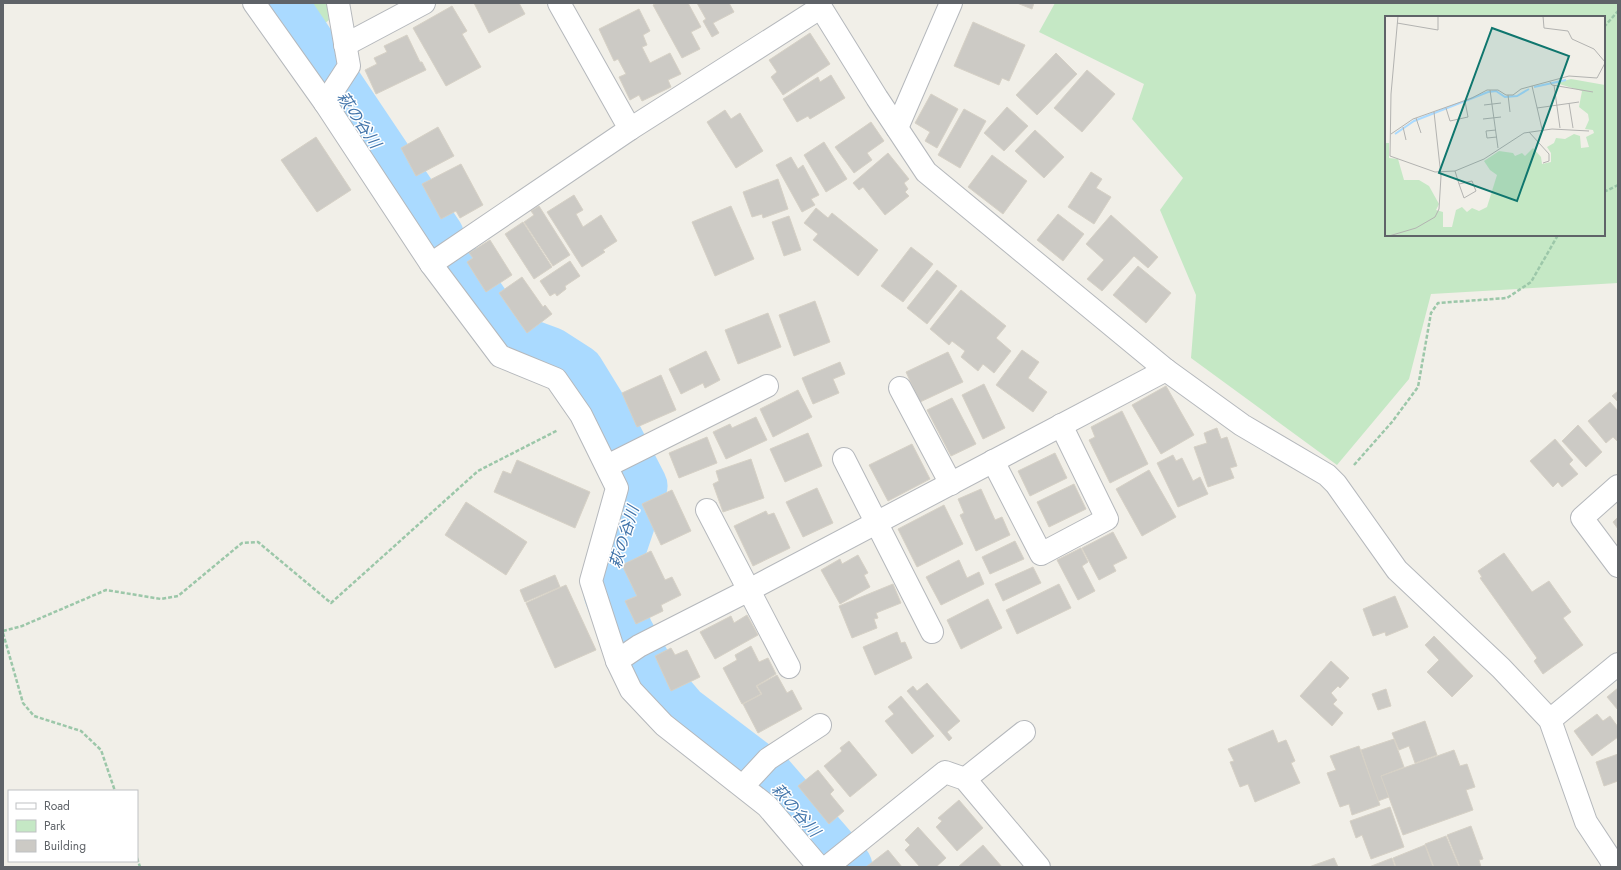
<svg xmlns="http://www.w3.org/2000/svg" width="1621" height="870" font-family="Jost,'Noto Sans JP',sans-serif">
<rect width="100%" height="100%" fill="#f1efe8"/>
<g fill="#c5e8c5" fill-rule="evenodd">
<path d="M291 3H327L329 20 313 33Z"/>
<path d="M1055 3H1618V283L1431 294 1409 379 1337 465 1191 358 1196 295 1160 210 1183 178 1132 119 1144 84 1039 32ZM1386 17H1604V235H1386Z"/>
</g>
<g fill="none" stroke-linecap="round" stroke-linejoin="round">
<g stroke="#aadaff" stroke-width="55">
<path d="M280 3 437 237"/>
<path d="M455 265 495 323 519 343 549 354 577 372 604 416 640 486 612 569 611 593 626 632 651 677 681 712 768 778 845 867"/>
</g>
</g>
<g fill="#cccac5" stroke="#d6d1c6">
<path d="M474 3H519L525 14 489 33Z"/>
<path d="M657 3H688L701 27 691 32 700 49 682 58 653 5Z"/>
<path d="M697 3H729L734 12 713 23 719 33 712 37 703 21 706 19Z"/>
<path d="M1017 3H1034L1032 9Z"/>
<path d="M452 6 467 31 462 34 481 67 446 86 413 28Z"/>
<path d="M639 9 650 31 643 35 647 45 642 47 650 63 670 53 681 74 668 80 671 87 642 101 639 95 630 100 619 77 626 74 618 59 614 61 599 29Z"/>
<path d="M973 22 1025 45 1009 81 1002 78 999 85 954 66Z"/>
<path d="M810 33 830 64 783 95 771 77 777 72 769 60Z"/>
<path d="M407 35 420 62H422L426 70 376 94 365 70 377 64 374 58 387 52 384 46Z"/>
<path d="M1056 53 1077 74 1037 115 1016 95Z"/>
<path d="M1087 70 1115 94 1082 132 1054 108Z"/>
<path d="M831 75 845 98 810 119 808 116 797 122 783 99 818 77 820 82Z"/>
<path d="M931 94 958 109 937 148 925 141 930 132 915 123Z"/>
<path d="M1007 107 1028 126 1004 151 984 133Z"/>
<path d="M964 109 986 121 960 168 938 155Z"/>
<path d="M725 110 731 119 740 113 763 151 736 168 707 122Z"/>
<path d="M871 122 884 141 867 153 872 160 854 173 835 147Z"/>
<path d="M438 127 454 156 416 176 401 148Z"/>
<path d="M1035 130 1064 157 1044 178 1015 151Z"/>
<path d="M316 137 351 190 317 212 281 160Z"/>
<path d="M824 142 847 179 826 192 804 155Z"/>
<path d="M888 153 909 179 904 183 908 189 905 192 909 196 885 215 863 187 859 190 853 183Z"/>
<path d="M992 155 1027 181 1003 214 968 187Z"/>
<path d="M791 157 798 169 803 165 819 195 811 199 815 205 802 212 776 165Z"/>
<path d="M461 164 483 205 460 218 456 211 441 219 422 184Z"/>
<path d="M1091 172 1102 179 1096 188 1111 197 1094 224 1068 207Z"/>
<path d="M778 179 788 209 763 218 762 214 752 217 743 192Z"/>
<path d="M574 195 583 210 576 214 583 227 601 215 617 241 603 250 605 252 582 267 547 212Z"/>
<path d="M539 206 570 255 553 266 524 222 534 215 531 211Z"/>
<path d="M731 206 754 259 715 276 692 222Z"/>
<path d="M816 208 828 218 832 213 878 250 858 276 813 240 818 234 804 223Z"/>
<path d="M1058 214 1084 234 1063 261 1037 240Z"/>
<path d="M1111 215 1158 257 1148 268 1134 256 1102 291 1087 279 1104 260 1086 244Z"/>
<path d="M789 216 801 250 784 256 772 222Z"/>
<path d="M523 222 552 267 534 279 505 234Z"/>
<path d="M490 240 512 275 486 292 467 262 473 258 469 253Z"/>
<path d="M911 247 933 264 903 302 881 286Z"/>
<path d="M570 261 580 276 565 286 566 289 557 296 555 293 550 296 540 281Z"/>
<path d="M1138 266 1171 293 1146 323 1113 295Z"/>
<path d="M937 270 957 286 927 324 907 308Z"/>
<path d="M522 277 543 307 545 305 552 314 527 333 499 293Z"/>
<path d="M961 290 1006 326 996 338 1011 351 994 373 983 364 978 371 961 357 965 351 952 341 949 345 930 329Z"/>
<path d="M815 301 830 342 794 356 779 315Z"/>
<path d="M768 313 781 347 738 364 725 330Z"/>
<path d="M1022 350 1039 362 1028 378 1047 392 1033 412 996 385Z"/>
<path d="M706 351 720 380 705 388 703 383 681 394 669 369Z"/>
<path d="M948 352 963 382 920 402 906 372Z"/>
<path d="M840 362 845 374 833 379 839 393 813 404 802 378Z"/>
<path d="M661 375 676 410 637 427 622 393Z"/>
<path d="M984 384 1005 428 983 439 962 395Z"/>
<path d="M1166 386 1194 435 1161 454 1132 405Z"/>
<path d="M798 390 812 417 773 437 760 409Z"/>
<path d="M1618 391V402L1612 396Z"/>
<path d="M952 398 976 444 951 456 927 410Z"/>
<path d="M1610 402 1618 411V442L1613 437 1606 443 1588 421Z"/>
<path d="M1122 411 1148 464 1110 483 1089 440 1095 437 1091 427Z"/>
<path d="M756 417 767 440 726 459 713 432 730 424 732 428Z"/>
<path d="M1578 425 1602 452 1586 467 1562 441Z"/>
<path d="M1217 428 1221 439 1227 437 1237 466 1230 468 1234 478 1208 487 1194 447 1207 443 1204 433Z"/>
<path d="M808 433 822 466 785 482 770 449Z"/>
<path d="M707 437 717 463 679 478 669 453Z"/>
<path d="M1555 439 1573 460 1569 464 1578 474 1562 487 1558 482 1553 487 1530 461Z"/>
<path d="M912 444 930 479 888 501 869 465Z"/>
<path d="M1055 453 1067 478 1030 496 1018 471Z"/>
<path d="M1173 455 1176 461 1182 458 1193 481 1200 477 1208 494 1178 507 1157 463Z"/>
<path d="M751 459 764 498 723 512 713 484 719 481 716 471Z"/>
<path d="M517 460 590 492 575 528 494 492 503 471 511 474Z"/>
<path d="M1149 470 1176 517 1142 536 1116 489Z"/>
<path d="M1074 484 1086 509 1049 527 1037 502Z"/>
<path d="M817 488 833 523 803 537 786 502Z"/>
<path d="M981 489 995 520 1002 517 1010 535 976 551 960 515 964 513 958 499Z"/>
<path d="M672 490 691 531 661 545 642 504Z"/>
<path d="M466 502 527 542 506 575 445 535Z"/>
<path d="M944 505 963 544 917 567 898 529Z"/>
<path d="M766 511 768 515 774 513 790 548 753 566 734 526Z"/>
<path d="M1618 517V529L1613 522Z"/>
<path d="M1113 532 1127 558 1113 565 1116 571 1099 580 1082 548Z"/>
<path d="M1015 541 1024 559 990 574 982 557Z"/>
<path d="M1081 548 1088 562 1082 566 1095 591 1078 600 1057 560Z"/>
<path d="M651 551 665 580 672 577 681 595 661 605 663 611 636 624 625 601 637 596 622 565Z"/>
<path d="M1504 553 1532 592 1549 581 1571 612 1563 618 1583 645 1543 674 1534 661 1537 658 1480 578 1482 577 1478 571Z"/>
<path d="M858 555 868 573 864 575 870 587 840 604 821 570 840 559 842 564Z"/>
<path d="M959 560 967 578 979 572 984 584 941 605 926 577Z"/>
<path d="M1033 567 1041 583 1003 601 995 584Z"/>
<path d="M555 575 560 587 525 602 520 590Z"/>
<path d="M893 584 901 603 876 613 878 618 874 619 877 628 852 638 839 606Z"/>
<path d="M1059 584 1071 608 1017 634 1006 610Z"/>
<path d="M566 585 596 650 555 668 526 603Z"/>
<path d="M1395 596 1408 627 1386 636 1385 632 1373 636 1363 609Z"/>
<path d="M988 599 1002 628 961 649 947 620Z"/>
<path d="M747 615 758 635 715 659 700 632 731 616 734 623Z"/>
<path d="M897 632 901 643 905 642 912 658 875 675 863 647Z"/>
<path d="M1434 636 1473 676 1452 697 1427 672 1439 660 1425 645Z"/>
<path d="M751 646 759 662 768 658 776 674 756 686 761 694 742 704 723 668 737 660 735 655Z"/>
<path d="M671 648 675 655 687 650 700 677 671 691 655 656Z"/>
<path d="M1331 661 1349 678 1340 688 1338 686 1331 693 1337 700 1333 704 1343 713 1332 726 1300 696Z"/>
<path d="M777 675 787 693 792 690 802 709 758 733 743 704 762 694 757 686Z"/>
<path d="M927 683 960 721 947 732 952 738 949 741 907 691 913 686 917 691Z"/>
<path d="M1618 688V710L1607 697Z"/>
<path d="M1386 689 1391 706 1378 710 1372 694Z"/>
<path d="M901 696 934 736 912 754 885 721 894 714 888 707Z"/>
<path d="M1597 714 1603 721 1610 716 1618 727V737L1592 756 1574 731Z"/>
<path d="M1425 721 1437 755 1415 763 1409 746 1399 750 1392 733Z"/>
<path d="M1273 730 1278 743 1286 740 1295 761 1291 763 1300 783 1255 802 1248 784 1240 787 1230 762 1234 761 1228 749Z"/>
<path d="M1394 739 1404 767 1381 776 1389 797 1378 801 1361 750Z"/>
<path d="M849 741 877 775 850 797 824 766 842 751 840 748Z"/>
<path d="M1359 746 1380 805 1352 815 1349 804 1340 807 1327 773 1336 770 1330 756Z"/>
<path d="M1454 750 1460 766 1467 764 1475 787 1466 790 1473 810 1403 835 1381 776Z"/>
<path d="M1618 754V781L1604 786 1596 762Z"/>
<path d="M818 770 834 790 830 794 844 811 829 824 798 786Z"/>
<path d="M959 800 983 828 957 851 936 827 942 821 938 818Z"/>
<path d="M1390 807 1404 847 1371 859 1362 835 1356 838 1350 821Z"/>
<path d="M1471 826 1483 859 1479 860 1481 867H1460L1447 835Z"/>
<path d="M918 827 946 858 936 867H920L905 850 910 845 905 840Z"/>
<path d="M1446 836 1459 867H1434L1425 844Z"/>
<path d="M983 845 1002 867H958Z"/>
<path d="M1425 845 1433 867H1396L1393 858Z"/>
<path d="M888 850 902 867H866Z"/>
<path d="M1334 858 1338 867H1309Z"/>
<path d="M1392 858 1395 867H1369Z"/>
</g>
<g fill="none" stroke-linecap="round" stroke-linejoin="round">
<defs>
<g id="minor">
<path d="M254 3 325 103 431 264 500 356 556 379 581 415 617 488 591 581 617 661 631 690 664 725 767 806 819 867"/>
<path d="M559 3 630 129"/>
<path d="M818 3 877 98 926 172 1166 370 1242 425 1327 475 1336 484 1397 570 1501 668 1550 720 1586 822 1611 860 1613 867"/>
<path d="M345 45 424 3"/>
<path d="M325 103 349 66 338 3"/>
<path d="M897 128 951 3"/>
<path d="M431 264 630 129 820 8"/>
<path d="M900 388 951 484"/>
<path d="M844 459 932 632"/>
<path d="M993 461 1041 554 1107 519 1061 425"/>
<path d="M607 466 767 386"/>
<path d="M1618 486 1582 518 1618 566"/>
<path d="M707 510 789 667"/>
<path d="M617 661 639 646 749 590 1166 370"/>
<path d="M1550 720 1618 664"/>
<path d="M965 779 1024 732"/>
<path d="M743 786 768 759 820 725"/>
<path d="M827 867 945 772 965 779 1039 867"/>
</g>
</defs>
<use href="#minor" stroke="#b5b8bc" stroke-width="24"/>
<g stroke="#9cc7a9" stroke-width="2.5" stroke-dasharray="4 2" stroke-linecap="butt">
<path d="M1604 27 1618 11"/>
<path d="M1604 192 1618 185"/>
<path d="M1354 465 1392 422 1418 387 1431 313 1438 303 1507 298 1531 282 1558 235"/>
<path d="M3 631 22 626 106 590 161 599 178 596 242 543 258 542 331 603 478 471 558 430"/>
<path d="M3 633 23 703 34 716 81 731 101 750 115 791"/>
<path d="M137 858 140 867"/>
</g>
<use href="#minor" stroke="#fff" stroke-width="22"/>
</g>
<g text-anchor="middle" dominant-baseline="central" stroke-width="3" stroke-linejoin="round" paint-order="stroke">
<g font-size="16" font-style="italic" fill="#4174aa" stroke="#fff">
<text transform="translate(359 120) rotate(56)">萩の谷川</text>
<text transform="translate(624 537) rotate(-73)">萩の谷川</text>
<text transform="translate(796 810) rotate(49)">萩の谷川</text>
</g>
</g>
<g transform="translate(1385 16)">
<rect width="220" height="220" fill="#f1efe8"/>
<path d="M186 63 220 69V220H0L1 127H4V142L13 143 19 164H34L44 170 54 188 51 194 58 196V211H67L71 194 77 191 82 196 87 192 94 195 102 191 112 159 105 154 99 145 114 135 128 137 130 140 137 137 140 140 148 132 156 141 157 148 166 146V137L162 131 169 127 171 122 180 123 189 118 195 120 196 132 204 131 201 121 209 117 208 114 200 113 204 104 203 98 194 91 197 75 171 67Z" fill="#c5e8c5"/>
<path fill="none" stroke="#aadaff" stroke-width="2" d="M149 71 181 64M10 118 29 105 103 76 111 75 120 81 132 80 144 73"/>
<path fill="none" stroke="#b3b3b1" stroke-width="1" d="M13 0 6 78 5 140 50 156 70 155 99 143 139 117 167 113 204 115M158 0 159 12 183 15 187 23 209 33 220 46M12 7 53 14V0M165 66 167 69 208 76M169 69 175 112M147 70 157 113M105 74 113 132M123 79 125 96M184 87 188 112M99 89 116 87M61 92 65 105 83 101 80 85M152 92 194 86M31 102 36 117M98 103 116 101M18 111 21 124M111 114 101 115 102 122 112 121M144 116 164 138V145L158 147M6 118 28 103 87 82 102 74H113L121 79H128L136 73 184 60 212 62 220 47M70 155 74 168 79 182 91 175 87 165 74 168M4 220 31 212 50 201 54 193 56 160 49 96"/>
<path fill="#0f766e" fill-opacity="0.15" stroke="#0f766e" stroke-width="2" d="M107 12 184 40 132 185 54 157Z"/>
<rect width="220" height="220" fill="none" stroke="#5f6368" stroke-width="2"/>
</g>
<rect width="1621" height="870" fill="none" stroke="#5f6368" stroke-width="8"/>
<rect x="8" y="790" width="130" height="72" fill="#ffffff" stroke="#bfc1c3"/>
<rect x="16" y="803" width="20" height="6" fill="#ffffff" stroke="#bfc1c3"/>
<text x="44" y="810" font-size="12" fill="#5f6368">Road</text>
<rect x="16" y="820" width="20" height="12" fill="#c5e8c5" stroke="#bfc1c3"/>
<text x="44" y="830" font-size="12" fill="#5f6368">Park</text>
<rect x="16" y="840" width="20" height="12" fill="#cccac5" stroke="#bfc1c3"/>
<text x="44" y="850" font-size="12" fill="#5f6368">Building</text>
</svg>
